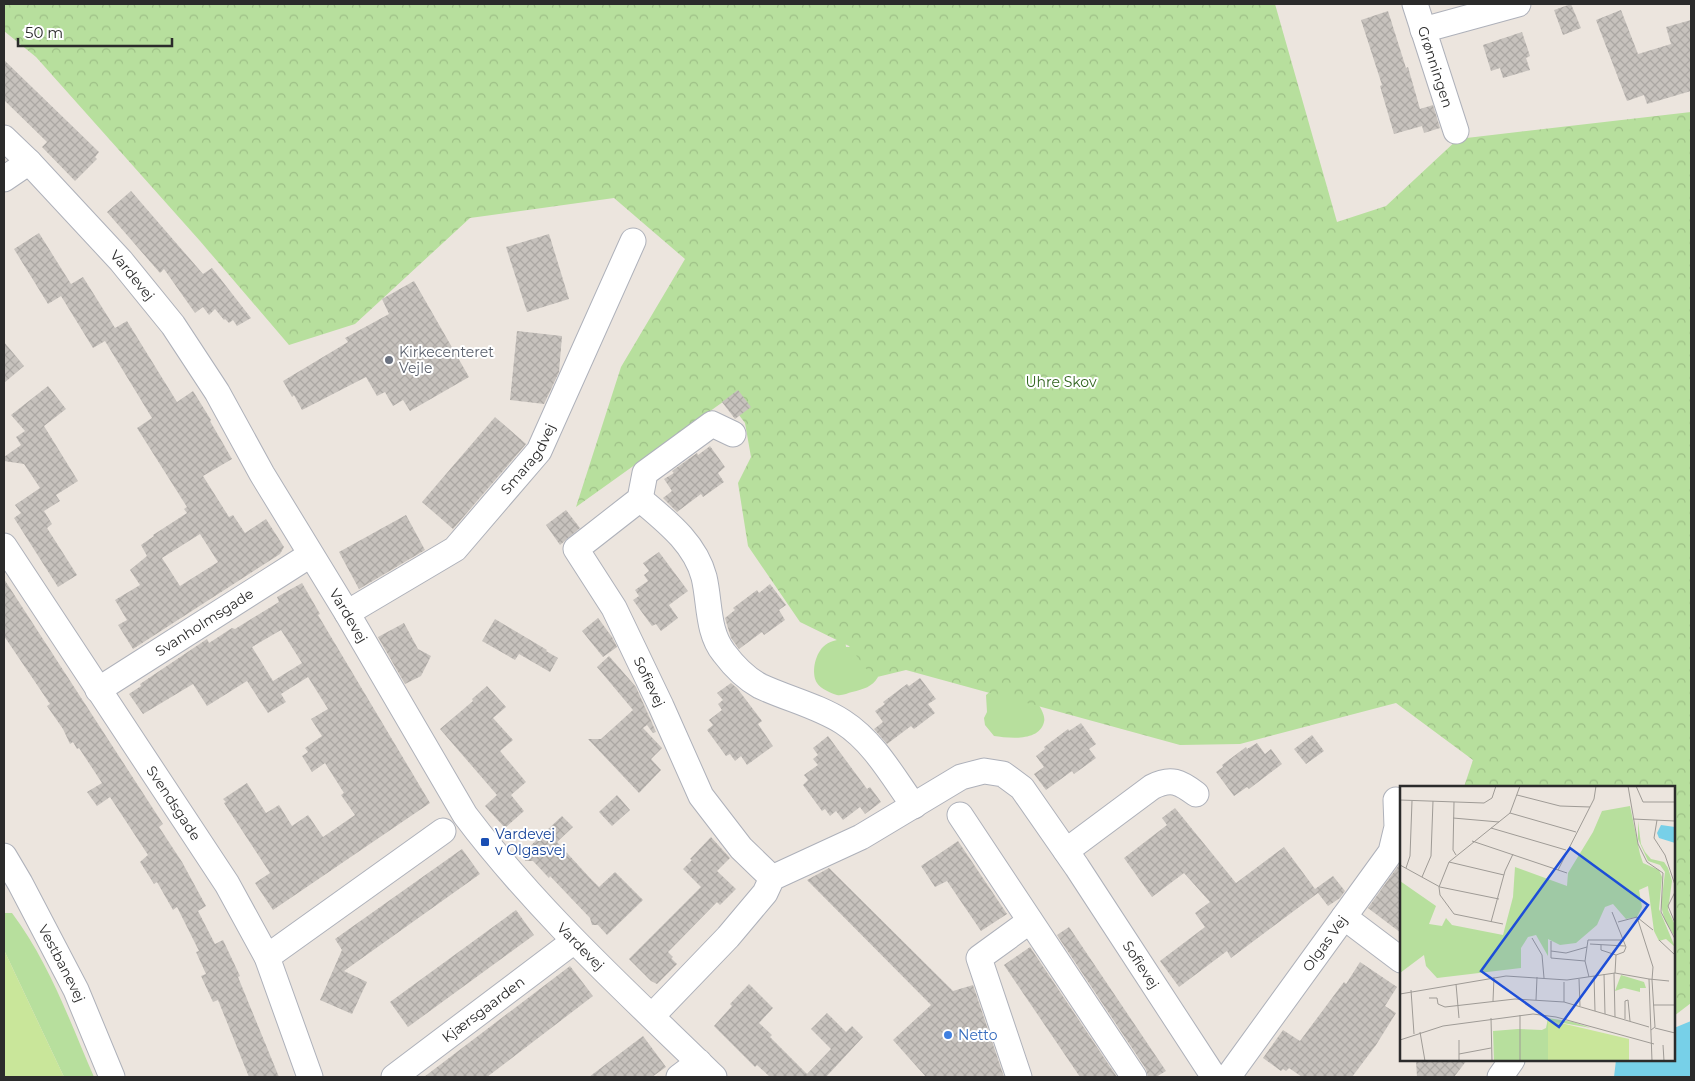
<svg xmlns="http://www.w3.org/2000/svg" width="1695" height="1081" font-family="Montserrat,sans-serif">
<defs>
<pattern id="forest-crowns" width="20" height="18" patternUnits="userSpaceOnUse" patternTransform="scale(1.25)"><rect width="20" height="18" fill="#b7df9d"/><path d="M2 6a3 3 0 1 1 6 0M12 15a3 3 0 1 1 6 0" fill="none" stroke="#9ec087"/></pattern>
<pattern id="building-cross-hatch" width="8" height="8" patternUnits="userSpaceOnUse" patternTransform="scale(1.25)"><rect width="8" height="8" fill="#c7c2bd"/><path d="M0 0l8 8M0 8l8-8" fill="none" stroke="#aba7a3"/></pattern>
</defs>
<rect width="100%" height="100%" fill="#ece5de"/>
<g fill="#b7df9d">
<path d="M845 638 846 647H859L878 677C872 687 864 689 852 692 848 693 842 696 837 695 831 693 821 689 817 683 811 673 815 655 823 647 829 641 837 640 845 638Z"/>
<path d="M997 686 1037 700C1039 707 1046 715 1044 722 1039 742 1009 738 994 736L985 725 984 718 987 712 986 695Z"/>
<path d="M4 913H12C49 962 70 1022 94 1077H64L4 950Z"/>
</g>
<path fill="url(#forest-crowns)" d="M4 4H1275L1337 222 1386 206 1458 139 1691 112V1003L1674 1016V787H1464L1473 760 1396 703 1240 744 1180 745 906 670 873 678 849 646 800 622 748 546 738 483 751 457 745 423 727 399 576 507 621 367 685 259 614 198 470 218 355 324 289 345 200 241 36 57 4 31Z"/>
<path fill="#c9e69a" d="M4 950 64 1077H4Z"/>
<path fill="#77d0e8" d="M1691 1021V1077H1614L1616 1060H1674V1028Z"/>
<g fill="url(#building-cross-hatch)" fill-rule="evenodd">
<path d="M1571 4 1581 28 1563 35 1554 10Z"/>
<path d="M1621 10 1638 54 1671 44 1666 27 1691 20V91L1647 104 1644 95 1627 101 1596 20Z"/>
<path d="M1388 11 1406 68 1408 67 1420 109 1433 105 1440 128 1424 133 1422 126 1394 134 1380 86 1382 85 1361 20Z"/>
<path d="M1522 32 1530 56 1526 58 1530 70 1503 78 1500 68 1491 71 1483 45Z"/>
<path d="M4 60 99 152 95 157 97 159 75 181 42 147 47 142 4 100Z"/>
<path d="M131 191 203 274 212 268 251 318 237 326 233 320 229 323 225 319 224 320 215 309 209 315 203 307 195 313 164 269 160 273 107 212Z"/>
<path d="M39 233 71 284 83 277 115 328 127 321 177 402 193 391 211 420 210 421 232 459 203 476 229 517 233 515 245 533 266 519 284 547 280 554 133 649 118 625 127 620 115 600 140 585 130 570 147 556 141 545 154 536 153 535 187 513 184 509 187 507 137 428 152 418 105 341 93 348 61 296 48 304 14 249ZM200 534 218 562 180 586 162 558Z"/>
<path d="M549 234 569 299 527 312 506 247Z"/>
<path d="M414 281 469 377 410 411 403 400 393 406 385 392 377 396 366 377 302 410 294 395 292 397 283 381 348 342 345 338 389 314 382 299Z"/>
<path d="M517 331 562 336 559 372 544 404 510 400Z"/>
<path d="M4 342 24 366 4 383Z"/>
<path d="M48 386 66 409 44 426 78 481 56 495 60 501 44 511 52 524 47 528 77 575 58 587 14 518 21 513 15 505 40 488 24 464 4 461V457L21 445 16 437 25 431 11 415Z"/>
<path d="M738 390 751 407 735 419 722 402Z"/>
<path d="M495 417 526 444 453 529 422 502Z"/>
<path d="M710 446 725 467 718 473 724 482 703 497 701 494 677 512 663 498 672 491 664 479 674 473 672 471 697 453 698 455Z"/>
<path d="M566 510 580 528 560 545 546 525Z"/>
<path d="M406 515 425 550 359 589 339 552Z"/>
<path d="M659 552 688 591 669 605 678 618 661 631 656 624 652 626 633 600 639 596 635 590 648 581 644 575 649 571 643 563Z"/>
<path d="M4 579 163 824 159 827 182 862 206 906 198 911 215 944 223 940 240 976 238 977 279 1077H249L218 1000 213 1002 201 976 206 974 196 952 199 951 177 907 173 910 157 882 154 884 140 862 148 855 110 797 97 806 87 792 102 783 79 748 77 749 73 742 70 744 63 729 47 706 50 704 4 636Z"/>
<path d="M302 583 320 614 318 615 430 803 273 910 255 883 270 873 224 803 226 802 223 799 247 783 266 813 279 805 292 826 308 815 323 837 355 815 341 795 344 793 325 763 312 772 302 756 308 752 305 748 322 736 311 719 328 709 308 677 281 694 286 702 268 713 247 681 207 706 193 684 143 714 129 694 141 686 140 684 207 639 209 643 232 628 235 629 279 602 277 597ZM281 630 302 663 273 681 252 647Z"/>
<path d="M770 584 786 605 779 610 785 620 764 635 762 632 739 649 731 638 725 618 735 610 733 608 757 590 759 593Z"/>
<path d="M598 618 612 637 617 647 603 657 582 631Z"/>
<path d="M495 619 547 650 546 651 558 658 550 672 519 654 515 660 482 641Z"/>
<path d="M404 623 418 649 431 656 421 676 405 684 378 637Z"/>
<path d="M609 656 636 687 656 732 653 733 647 725 643 728 662 748 651 759 661 770 639 793 588 739H601L633 710 597 667Z"/>
<path d="M920 678 936 699 928 704 935 713 914 729 911 726 887 744 874 729 883 722 875 711 885 704 883 702 907 684 909 686Z"/>
<path d="M731 683 737 688 762 721 758 724 773 746 747 765 741 756 735 761 730 754 726 756 707 730 713 725 709 720 722 710 718 704 723 700 717 693Z"/>
<path d="M487 686 506 707 493 718 513 740 500 751 526 782 511 795 524 811 505 828 485 806 497 795 440 729 473 701 472 699Z"/>
<path d="M1081 723 1096 744 1089 749 1096 758 1074 774 1072 771 1046 790 1034 774 1044 767 1036 756 1045 749 1044 747 1068 729 1069 731Z"/>
<path d="M1312 735 1324 751 1306 764 1294 749Z"/>
<path d="M828 736 867 789 870 787 881 802 865 814 860 807 843 820 836 811 830 816 825 809 822 811 803 785 808 780 804 775 818 765 813 759 818 755 813 748Z"/>
<path d="M1257 743 1265 754 1271 749 1282 764 1249 789 1247 787 1234 796 1216 772 1223 767 1222 765 1246 747 1247 749Z"/>
<path d="M617 795 630 810 612 826 599 812Z"/>
<path d="M1175 808 1236 883 1284 847 1315 889 1333 876 1345 891 1340 898 1328 906 1318 893 1231 958 1227 951 1179 987 1160 961 1205 927 1195 913 1210 902 1184 873 1152 897 1124 858 1167 825 1162 818Z"/>
<path d="M562 816 573 827 557 842 590 878 599 887 615 872 643 900 607 935 598 925H592L590 918 550 876 549 878 533 861H525L526 850Z"/>
<path d="M711 837 730 858 717 871 736 889 720 905 717 902 668 952 673 957 671 958 677 964 657 984 651 981 629 959 701 887 683 869 692 860 690 859Z"/>
<path d="M958 841 1007 914 981 931 947 881 935 887 921 866Z"/>
<path d="M462 849 480 874 344 971 367 982 352 1014 320 1000 342 950 335 939Z"/>
<path d="M1401 862V933L1368 908Z"/>
<path d="M829 868 953 991 973 985 1004 1077H926L893 1040 931 1005 807 880Z"/>
<path d="M516 910 534 935 408 1027 390 1002Z"/>
<path d="M1069 927 1166 1071 1156 1077H1148L1146 1069 1057 935Z"/>
<path d="M1030 947 1117 1077H1080L1004 965Z"/>
<path d="M1360 962 1397 987 1385 1006 1396 1013 1376 1045 1352 1077H1302L1289 1068 1286 1071 1283 1069 1281 1071 1263 1058 1283 1030 1300 1041 1344 982 1346 984Z"/>
<path d="M570 966 593 996 487 1077H424Z"/>
<path d="M749 984 773 1008 759 1023 772 1035 770 1037 807 1074 831 1049 811 1029 827 1013 846 1032 852 1026 863 1037 826 1077H770L757 1065 755 1067 714 1026 732 1006 730 1004Z"/>
<path d="M643 1036 666 1067 652 1077H589Z"/>
<path d="M1416 1060H1467L1454 1077H1417Z"/>
</g>
<g fill="none" stroke-linecap="round" stroke-linejoin="round">
<defs>
<g id="minor">
<path id="s1" d="M1415 4 1456 131"/>
<path d="M1423 30 1518 4"/>
<path id="s2" d="M4 138 29 162 121 261 173 325 217 392 262 474 347 613 465 815C538 912 628 993 714 1077"/>
<path d="M4 179 29 162"/>
<path id="s3" d="M733 434 712 424 645 473 640 499 576 549 614 608 661 706 701 796 741 848 772 878"/>
<path d="M640 499C666 521 695 543 704 577 710 602 707 632 724 653 733 665 747 679 760 686 788 699 818 706 843 722 874 742 893 777 914 806"/>
<path id="s4" d="M4 546 227 884 267 957 310 1077"/>
<path id="s5" d="M347 613 455 549 539 451 633 241"/>
<path id="s6" d="M98 690 310 555"/>
<path d="M960 815 1134 1077"/>
<path d="M1066 851 1152 787C1171 777 1180 782 1196 794"/>
<path id="s7" d="M4 856 20 883 76 990 112 1077"/>
<path d="M1344 917 1401 960"/>
<path d="M267 957 443 831"/>
<path id="s8" d="M652 1016 728 937 765 893 772 878 861 837 961 777 984 771 1003 774 1022 788 1077 867 1214 1077"/>
<path id="s9" d="M394 1077 574 941"/>
<path d="M679 1077 699 1062"/>
<path d="M1019 1077 979 958 1030 921"/>
<path id="s10" d="M1228 1077 1391 852 1397 827 1396 800"/>
<path d="M1500 1077 1512 1060"/>
</g>
</defs>
<use href="#minor" stroke="#aeb1ba" stroke-width="27"/>
<use href="#minor" stroke="#fff" stroke-width="25"/>
</g>
<circle fill="#6b7280" stroke="#fff" stroke-width="2" cx="389" cy="360" r="5"/>
<rect fill="#1a4fb4" stroke="#fff" stroke-width="2" x="480" y="837" width="10" height="10" rx="2.5"/>
<circle fill="#3f7fe0" stroke="#fff" stroke-width="2" cx="948" cy="1035" r="5"/>
<g text-anchor="middle" dominant-baseline="central" stroke-width="4" stroke-linejoin="round" paint-order="stroke">
<g font-size="14" fill="#2b2b2b" stroke="#fff">
<text stroke="none"><textPath href="#s1" startOffset="66">Grønningen</textPath></text>
<text stroke="none"><textPath href="#s2" startOffset="188">Vardevej</textPath></text>
<text stroke="none"><textPath href="#s5" startOffset="242">Smaragdvej</textPath></text>
<text stroke="none"><textPath href="#s2" startOffset="592">Vardevej</textPath></text>
<text stroke="none"><textPath href="#s6" startOffset="126">Svanholmsgade</textPath></text>
<text stroke="none"><textPath href="#s3" startOffset="366">Sofievej</textPath></text>
<text stroke="none"><textPath href="#s4" startOffset="308">Svendsgade</textPath></text>
<text stroke="none"><textPath href="#s10" startOffset="165">Olgas Vej</textPath></text>
<text stroke="none"><textPath href="#s2" startOffset="998">Vardevej</textPath></text>
<text stroke="none"><textPath href="#s7" startOffset="122">Vestbanevej</textPath></text>
<text stroke="none"><textPath href="#s8" startOffset="678">Sofievej</textPath></text>
<text stroke="none"><textPath href="#s9" startOffset="112">Kjærsgaarden</textPath></text>
</g>
<g font-size="14" fill="#5b616d" stroke="#fff" text-anchor="start">
<text x="399" y="352">Kirkecenteret<tspan x="399" dy="16">Vejle</tspan></text>
</g>
<g font-size="14" fill="#30641e" stroke="#fff">
<text x="1061" y="382">Uhre Skov</text>
</g>
<g font-size="14" fill="#164399" stroke="#fff" text-anchor="start">
<text x="495" y="834">Vardevej<tspan x="495" dy="16">v Olgasvej</tspan></text>
</g>
<g font-size="14" fill="#366cbe" stroke="#fff" text-anchor="start">
<text x="958" y="1035">Netto</text>
</g>
</g>
<g transform="translate(1400 786)">
<rect width="275" height="275" fill="#ece5de"/>
<path d="M221 189 244 196 246 202H240V206L224 202 215 205ZM148 232 173 236 191 242 163 237 148 275H142V244L146 242Z" fill="#b7df9d"/>
<path d="M230 20 240 68 243 77 259 84 262 91 259 123 275 161 266 153 259 155 254 145 248 100 239 104 242 121 237 131 226 133 213 118 205 121 197 139 176 157 160 159 148 153V170L136 149 128 151 121 162V182L37 192 26 180 24 169 0 187V95L36 120 29 138 42 140 46 132 52 139 103 149 113 111 115 81 167 100 168 87 193 46 202 25ZM238 35 241 58 245 66 251 73 264 76 268 82 272 95 268 124 275 139V151L265 135 261 120 265 86 260 79 248 75 238 53Z" fill="#b7df9d"/>
<path d="M118 243 142 244V275H94L93 245Z" fill="#b7df9d"/>
<path d="M148 234 229 253V274L148 275Z" fill="#c9e69a"/>
<path d="M261 39 275 41V57L259 52 257 47Z" fill="#77d0e8"/>
<path fill="none" stroke="#9f9b96" stroke-width="1" d="M228 0 238 58 247 76 263 87 261 126 275 153M236 0 243 16H275M117 9 160 20 190 21M0 14 84 17 92 12 96 0M54 16 53 64 56 69M110 27 176 46M53 32 99 36M233 33 275 35M257 34 254 52 265 69 275 99M91 42 166 64M72 55 167 87M49 76 104 89M0 79 40 101 99 113M6 82 10 70 12 15M158 84 194 13 196 0M22 91 31 70 33 15M275 106 268 120 275 137M212 126 226 161 224 166 216 169 215 187M238 132 253 144M91 136 105 85 113 68M218 136 237 131 253 181 252 194M103 138 54 128 40 109 39 101 49 76 110 27 120 0M132 152 142 169 144 192M259 154 275 169M151 155V172L185 175M190 158 225 160M201 159V164L216 169M151 165 166 167 187 161M214 187 215 231M204 188 205 228M194 190 195 225M189 191 185 175 188 154H223M179 193 180 220M56 198 59 232M11 204 14 248M0 208 106 190 167 194 215 187 249 193M29 212H37L38 218 45 221 115 213 164 216 249 241M136 214 137 191M228 214 230 235M93 215 94 191M164 216V196M253 219H275M120 229V275M91 232 92 275M225 233V215L228 214M255 242 275 247M251 244 255 241 252 194M20 246 25 275M0 254 43 240 133 228 156 231 254 258M59 254V275M263 259 264 275M59 268 91 262M252 275 249 193 269 195"/>
<path fill="#1d4ed8" fill-opacity="0.15" stroke="#1d4ed8" stroke-width="2.5" d="M170 62 248 119 159 241 81 185Z"/>
<rect width="275" height="275" fill="none" stroke="#2b2b2b" stroke-width="2.5"/>
</g>
<rect width="1695" height="1081" fill="none" stroke="#2b2b2b" stroke-width="10"/>
<path d="M18 38v8h154v-8" fill="none" stroke="#2b2b2b" stroke-width="2.5"/>
<text x="25" y="38" font-size="15" fill="#2b2b2b" stroke="#ffffff" stroke-width="4" paint-order="stroke">50 m</text>
</svg>
